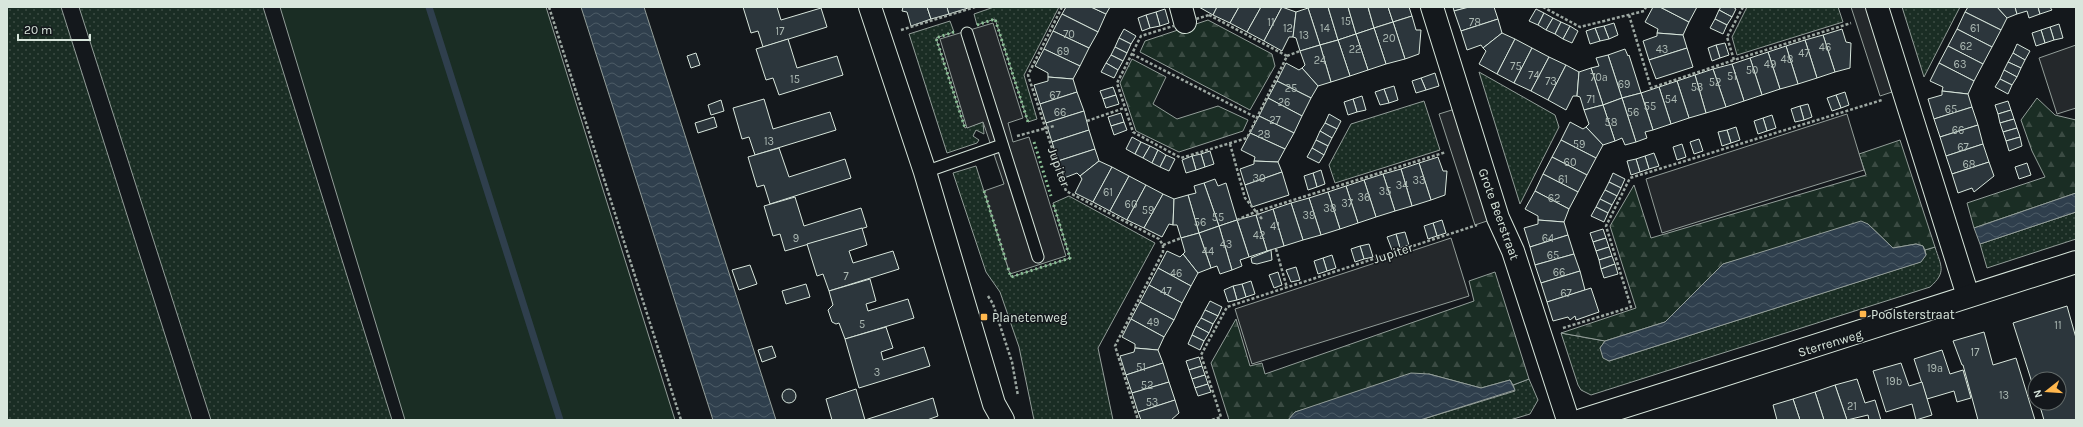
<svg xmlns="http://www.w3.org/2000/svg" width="2083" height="427" font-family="Karla,sans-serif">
<defs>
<pattern id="grass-dots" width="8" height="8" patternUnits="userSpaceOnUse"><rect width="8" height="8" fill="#1a2d24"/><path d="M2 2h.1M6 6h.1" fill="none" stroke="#3b4b43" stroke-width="1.8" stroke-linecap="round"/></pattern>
<pattern id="forest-firs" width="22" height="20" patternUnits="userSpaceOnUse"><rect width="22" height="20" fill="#1a2d24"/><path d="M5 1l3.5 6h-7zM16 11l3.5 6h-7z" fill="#3b4b43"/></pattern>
<pattern id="water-waves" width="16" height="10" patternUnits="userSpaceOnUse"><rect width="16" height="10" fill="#2f3f4d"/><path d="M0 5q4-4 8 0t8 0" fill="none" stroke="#4c5b66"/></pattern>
</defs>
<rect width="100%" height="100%" fill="#14181c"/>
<g fill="url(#grass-dots)" stroke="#939e99">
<path d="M7 7H61L192 420H7Z"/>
<path d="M79 7H263L392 420H211Z"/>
<path d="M994 7H1059L1024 75 1037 119 1028 122 995 19 977 25 974 14Z"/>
<path d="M1747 7H1838L1843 22 1737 55 1732 37Z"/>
<path d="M1902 7H1960L1924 77Z"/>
<path d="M950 21 954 32 936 38 965 128 983 122 984 134 976 130 973 136 979 140 977 143 947 153 909 34Z"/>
<path d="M1479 72 1555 115 1559 127 1520 204Z"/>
<path d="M1424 101 1440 150 1335 183 1329 165 1351 124Z"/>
<path d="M976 166 1011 277 1070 258 1053 203 1069 196 1155 243 1098 348 1113 420H1034L1019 347 1000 292 986 272 953 173Z"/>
<path d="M2076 212V239L1987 268 1980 244Z"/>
<path d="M1935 247C1941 266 1947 272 1930 287L1591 395 1581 390 1578 385 1561 333 1605 341 1600 348 1605 358 1609 361 1920 262 1926 255 1925 250Z"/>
<path d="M1529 379 1538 400 1530 414 1510 420H1420L1515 391 1513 385Z"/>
</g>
<g fill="url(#forest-firs)" stroke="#939e99">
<path d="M1208 20 1272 54 1275 66 1250 110 1140 52 1145 41Z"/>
<path d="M1132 59 1166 77 1153 104 1177 119 1218 106 1248 120 1243 131 1179 152 1136 131 1120 83Z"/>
<path d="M2037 98 2055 115 2076 120V193L1974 228 1967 203 2045 177 2032 151 2021 120Z"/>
<path d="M1900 140 1935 247 1925 250 1923 246 1916 244 1893 248 1868 224 1723 264 1665 322 1605 341 1561 333 1636 308 1610 226 1634 185 1651 238 1866 175 1859 154Z"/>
<path d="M1495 272 1529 379 1513 385 1510 380 1481 388 1429 374 1295 412 1288 420H1229L1211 363 1236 319 1250 366 1262 363 1265 374 1474 301 1469 281Z"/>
</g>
<path fill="#1a2d24" stroke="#939e99" d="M280 7H546L675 420H405Z"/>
<g fill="#24282b" stroke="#939e99">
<path d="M1851 7H1869L1895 91 1880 96Z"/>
<path d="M993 23 1023 118 1008 123 1013 142 1029 137 1066 256 1010 274 984 191 1004 184 983 122 967 128 940 39Z"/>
<path d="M2076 45V108L2057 114 2039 58Z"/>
<path d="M1455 109 1490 220 1475 225 1439 114Z"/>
<path d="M1847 114 1864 170 1662 233 1646 179Z"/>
<path d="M1451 238 1469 296 1252 364 1235 309Z"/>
</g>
<g fill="url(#water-waves)" stroke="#939e99">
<path d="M581 7H644L776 420H713Z"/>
<path d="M2076 193V212L1980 244 1974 228Z"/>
<path d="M1861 221 1868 224 1893 248 1916 244 1923 246 1926 255 1921 262 1609 361 1603 358 1600 348 1605 341 1665 322 1723 264Z"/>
<path d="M1411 373 1429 374 1481 388 1510 380 1515 390 1420 420H1288L1295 412Z"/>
</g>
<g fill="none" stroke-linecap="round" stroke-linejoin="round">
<path stroke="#2f3f4d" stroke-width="7" d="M429 7 560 420"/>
</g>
<g fill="#2c363c" stroke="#d8e6dc">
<path d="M743 7H777L781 20 821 8 827 27 763 47 758 31 751 33Z"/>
<path d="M903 7H927L931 19 911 26 907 12 902 11Z"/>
<path d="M927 7H947L949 14 931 19Z"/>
<path d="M947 7H967L968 8 949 14Z"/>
<path d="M1066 7H1091L1106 14 1098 32 1062 14Z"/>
<path d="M1091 7H1110L1106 14Z"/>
<path d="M1199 7H1217L1213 15Z"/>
<path d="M1217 7H1239L1230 23 1213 15Z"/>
<path d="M1239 7H1261L1247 32 1230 23Z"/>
<path d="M1261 7H1282L1264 41 1247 32Z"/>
<path d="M1282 7 1296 12 1293 37H1289L1282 51 1264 41Z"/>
<path d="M1312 7H1328L1338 40 1320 45 1308 8Z"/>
<path d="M1328 7H1348L1356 34 1338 40Z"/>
<path d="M1348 7H1368L1374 28 1356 34Z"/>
<path d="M1368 7H1388L1393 22 1374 28Z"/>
<path d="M1388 7H1409L1412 16 1393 22Z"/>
<path d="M1453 7H1469L1454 11Z"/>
<path d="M1469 7H1494L1498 19 1461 31 1454 11Z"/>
<path d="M1653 7H1660L1689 22 1683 35 1657 33 1658 29 1645 22Z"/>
<path d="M1660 7H1697L1689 22Z"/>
<path d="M1721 7H1733L1736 9 1732 17 1719 10Z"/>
<path d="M1968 7H1997L2007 18 2001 30 1965 12Z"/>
<path d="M1997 7H2015L2017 14 2007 18Z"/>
<path d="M2015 7H2038L2040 14 2029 18 2027 11 2017 14Z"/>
<path d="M2038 7H2050L2052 10 2040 14Z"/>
<path d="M1308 8 1320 45 1300 51 1296 38 1293 37 1296 12Z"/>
<path d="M1165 9 1169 23 1160 26 1156 12Z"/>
<path d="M1536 9 1544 13 1538 25 1529 21Z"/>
<path d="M1719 10 1732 17 1727 25 1715 19Z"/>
<path d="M1156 12 1160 26 1150 28 1146 15Z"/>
<path d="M1965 12 2001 30 1992 47 1957 29Z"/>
<path d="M1544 13 1553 18 1546 30 1538 25Z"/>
<path d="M1062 14 1098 32 1089 48 1053 31Z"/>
<path d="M1146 15 1150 28 1142 31 1138 18Z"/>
<path d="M1412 16 1416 30H1421L1419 54 1405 59 1393 22Z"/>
<path d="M1553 18 1561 22 1555 34 1546 30Z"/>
<path d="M1498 19 1502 33 1483 48 1481 45 1467 50 1461 31Z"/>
<path d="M1715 19 1727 25 1723 34 1710 28Z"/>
<path d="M1393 22 1405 59 1386 64 1374 28Z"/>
<path d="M1561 22 1570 26 1563 39 1555 34Z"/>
<path d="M1614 23 1618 35 1609 39 1604 26Z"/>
<path d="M2059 24 2063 38 2054 40 2050 27Z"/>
<path d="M1570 26 1578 31 1572 43 1563 39Z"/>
<path d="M1604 26 1609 39 1600 41 1595 28Z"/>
<path d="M2050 27 2054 40 2045 43 2041 30Z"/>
<path d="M1374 28 1386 64 1368 70 1356 34Z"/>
<path d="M1595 28 1600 41 1590 44 1586 31Z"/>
<path d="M1124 29 1136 36 1131 44 1119 38Z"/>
<path d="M1842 29 1846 42 1851 43 1850 68 1835 72 1823 35Z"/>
<path d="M1957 29 1992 47 1983 64 1948 46Z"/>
<path d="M2041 30 2045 43 2036 46 2032 33Z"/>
<path d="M1053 31 1089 48 1080 66 1044 49Z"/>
<path d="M1502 33 1515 39 1497 74 1479 64 1486 51 1483 48Z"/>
<path d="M1657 33 1683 35 1687 48 1649 60 1643 41 1657 36Z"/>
<path d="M1356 34 1368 70 1350 76 1338 40Z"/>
<path d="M1823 35 1835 72 1817 78 1805 40Z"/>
<path d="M1119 38 1131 44 1127 53 1115 47Z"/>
<path d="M788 39 797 68 837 56 843 75 779 95 773 78 766 80 756 49Z"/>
<path d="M1515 39 1532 48 1514 83 1497 74Z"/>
<path d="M1338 40 1350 76 1331 82 1320 45Z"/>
<path d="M1805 40 1817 78 1798 84 1786 46Z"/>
<path d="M1725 43 1729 55 1720 58 1716 45Z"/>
<path d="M2017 44 2030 51 2025 60 2013 53Z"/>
<path d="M1320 45 1331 82 1318 86 1302 68 1305 65 1300 51Z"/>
<path d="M1716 45 1720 58 1712 61 1708 48Z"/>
<path d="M1786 46 1798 84 1780 89 1768 52Z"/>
<path d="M1948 46 1983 64 1974 81 1939 63Z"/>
<path d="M1115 47 1127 53 1123 61 1111 55Z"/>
<path d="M1532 48 1549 57 1531 91 1514 83Z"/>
<path d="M1687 48 1693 67 1656 79 1649 60Z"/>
<path d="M1044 49 1080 66 1073 79 1048 77V73L1035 66Z"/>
<path d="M1625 49 1628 56 1629 55 1641 93 1622 98 1608 55Z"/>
<path d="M1768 52 1780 89 1762 95 1750 58Z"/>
<path d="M696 53 700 65 691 68 687 56Z"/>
<path d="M2013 53 2025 60 2021 68 2008 62Z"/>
<path d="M1111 55 1123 61 1118 70 1106 63Z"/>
<path d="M1608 55 1622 98 1603 105 1591 68 1599 66 1596 58Z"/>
<path d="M1549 57 1566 65 1548 100 1531 91Z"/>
<path d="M1750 58 1762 95 1744 101 1732 64Z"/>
<path d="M2008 62 2021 68 2017 77 2004 70Z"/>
<path d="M1106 63 1118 70 1114 78 1101 72Z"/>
<path d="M1286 63 1299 70 1302 68 1318 86 1311 98 1277 81Z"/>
<path d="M1939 63 1974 81 1968 94 1942 91 1943 87 1930 81Z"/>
<path d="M1732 64 1744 101 1726 107 1713 69Z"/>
<path d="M1566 65 1579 72 1577 96H1573L1566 110 1548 100Z"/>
<path d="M1591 68 1603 105 1584 110 1580 97 1577 96 1579 72Z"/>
<path d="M1713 69 1726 107 1706 113 1695 75Z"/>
<path d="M2004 70 2017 77 2012 85 2000 79Z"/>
<path d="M1435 73 1439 86 1426 90 1421 78Z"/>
<path d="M1695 75 1706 113 1689 118 1677 81Z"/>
<path d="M1048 77 1073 79 1077 92 1040 104 1034 85 1048 81Z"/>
<path d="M1421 78 1426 90 1416 93 1412 81Z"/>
<path d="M2000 79 2012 85 2008 94 1995 87Z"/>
<path d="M1277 81 1311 98 1302 116 1268 98Z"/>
<path d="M1677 81 1689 118 1671 124 1659 87Z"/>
<path d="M1394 86 1398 100 1389 103 1384 89Z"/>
<path d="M1113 87 1116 95 1103 99 1100 91Z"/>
<path d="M1659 87 1671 124 1653 130 1641 93Z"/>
<path d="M1384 89 1389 103 1380 105 1375 92Z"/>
<path d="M1942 91 1968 94 1972 107 1934 119 1928 99 1942 95Z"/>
<path d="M1077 92 1084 111 1046 123 1040 104Z"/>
<path d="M1845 92 1849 105 1841 108 1836 95Z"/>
<path d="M1641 93 1653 130 1645 132 1647 138 1636 142 1622 98Z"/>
<path d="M1116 95 1119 104 1106 108 1103 99Z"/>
<path d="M1836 95 1841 108 1832 111 1827 98Z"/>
<path d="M1362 96 1366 110 1357 112 1353 99Z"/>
<path d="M1268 98 1302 116 1294 133 1259 116Z"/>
<path d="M1622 98 1636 142 1625 145 1622 138 1615 141 1603 105Z"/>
<path d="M764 99 773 129 830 112 836 130 755 155 749 137 742 139 733 108Z"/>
<path d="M1353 99 1357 112 1348 115 1344 102Z"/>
<path d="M721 100 724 111 711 115 708 105Z"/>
<path d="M2008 101 2011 110 1998 114 1995 105Z"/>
<path d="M1808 104 1812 117 1804 120 1800 106Z"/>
<path d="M1603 105 1615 141 1603 145 1586 127 1589 124 1584 110Z"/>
<path d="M1800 106 1804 120 1795 122 1791 109Z"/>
<path d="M1972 107 1978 125 1940 137 1934 119Z"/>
<path d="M2011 110 2014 119 2000 123 1998 114Z"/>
<path d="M1084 111 1089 130 1052 142 1046 123Z"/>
<path d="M1121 113 1124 122 1111 126 1108 117Z"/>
<path d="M1329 114 1341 121 1337 129 1325 123Z"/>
<path d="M1772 115 1776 128 1767 131 1763 118Z"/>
<path d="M1259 116 1294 133 1285 149 1250 133Z"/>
<path d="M714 117 717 127 698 133 695 123Z"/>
<path d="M1763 118 1767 131 1758 134 1754 121Z"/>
<path d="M2014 119 2017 128 2003 132 2000 123Z"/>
<path d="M1124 122 1127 130 1114 135 1111 126Z"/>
<path d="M1570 122 1583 129 1586 127 1603 145 1596 158 1561 140Z"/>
<path d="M1325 123 1337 129 1332 138 1320 131Z"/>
<path d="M1978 125 1983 144 1946 156 1940 137Z"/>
<path d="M1736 127 1740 140 1731 143 1727 130Z"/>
<path d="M2017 128 2020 137 2006 141 2003 132Z"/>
<path d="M1089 130 1095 149 1058 161 1052 142Z"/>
<path d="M1727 130 1731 143 1722 146 1718 132Z"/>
<path d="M1320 131 1332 138 1328 146 1316 140Z"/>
<path d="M1250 133 1285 149 1278 162 1254 161 1255 157 1241 150Z"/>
<path d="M1132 137 1141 142 1135 154 1126 149Z"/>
<path d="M2020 137 2022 146 2009 151 2006 141Z"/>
<path d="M1699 139 1703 151 1694 154 1690 142Z"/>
<path d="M1316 140 1328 146 1324 155 1312 148Z"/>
<path d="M1561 140 1596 158 1587 175 1552 157Z"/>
<path d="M1141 142 1150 146 1143 158 1135 154Z"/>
<path d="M1682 144 1686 157 1677 160 1673 147Z"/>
<path d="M1983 144 1989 162 1952 174 1946 156Z"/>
<path d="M1150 146 1158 150 1152 163 1143 158Z"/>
<path d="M779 148 789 177 845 159 851 178 770 204 764 185 757 187 748 157Z"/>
<path d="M1312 148 1324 155 1319 163 1307 157Z"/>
<path d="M1095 149 1099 161 1080 176 1077 173 1064 178 1058 161Z"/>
<path d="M1158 150 1166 155 1160 167 1152 163Z"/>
<path d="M1210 151 1214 164 1205 167 1201 154Z"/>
<path d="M1654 153 1659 166 1649 169 1645 156Z"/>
<path d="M1201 154 1205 167 1196 170 1192 156Z"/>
<path d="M1166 155 1175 159 1169 171 1160 167Z"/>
<path d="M1192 156 1196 170 1186 173 1182 160Z"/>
<path d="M1645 156 1649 169 1640 172 1636 159Z"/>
<path d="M1438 157 1443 171H1447L1445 195 1431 200 1419 163Z"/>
<path d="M1552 157 1587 175 1578 192 1543 174Z"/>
<path d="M1636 159 1640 172 1631 175 1627 161Z"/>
<path d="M1099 161 1112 167 1093 202 1075 193 1082 179 1080 176Z"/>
<path d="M1254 161 1278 162 1282 172 1245 185 1240 169 1254 164Z"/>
<path d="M1989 162 1994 176 1974 192 1972 188 1958 193 1952 174Z"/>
<path d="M1419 163 1431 200 1412 206 1401 169Z"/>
<path d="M2027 163 2031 175 2019 179 2015 167Z"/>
<path d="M1112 167 1129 176 1110 211 1093 202Z"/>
<path d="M1401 169 1412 206 1395 211 1383 174Z"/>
<path d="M1321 170 1325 184 1317 187 1313 173Z"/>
<path d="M1282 172 1289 195 1252 207 1245 185Z"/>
<path d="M1313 173 1317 187 1308 190 1304 176Z"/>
<path d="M1613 173 1625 179 1621 188 1609 182Z"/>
<path d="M1383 174 1395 211 1376 217 1364 180Z"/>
<path d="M1543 174 1578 192 1569 209 1535 191Z"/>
<path d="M1129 176 1146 185 1127 220 1110 211Z"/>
<path d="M1215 179 1218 186 1226 183 1237 220 1219 226 1204 183Z"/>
<path d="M1364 180 1376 217 1358 223 1346 186Z"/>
<path d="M1609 182 1621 188 1617 196 1605 190Z"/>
<path d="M1204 183 1219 226 1199 233 1188 195 1196 193 1194 186Z"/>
<path d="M1146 185 1163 194 1144 228 1127 220Z"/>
<path d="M1346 186 1358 223 1340 229 1328 192Z"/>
<path d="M1605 190 1617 196 1612 205 1600 199Z"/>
<path d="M1535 191 1569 209 1564 222 1538 220V216L1525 209Z"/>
<path d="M1328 192 1340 229 1321 235 1309 198Z"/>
<path d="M1163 194 1174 199 1173 225 1169 224 1162 237 1144 228Z"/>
<path d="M1188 195 1199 233 1181 238 1177 225H1173L1174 199Z"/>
<path d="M795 197 804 226 861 208 867 227 785 251 780 234 773 236 764 206Z"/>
<path d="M1309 198 1321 235 1303 240 1291 203Z"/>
<path d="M1600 199 1612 205 1608 213 1596 207Z"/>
<path d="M1291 203 1303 240 1284 246 1273 209Z"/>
<path d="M1596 207 1608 213 1604 222 1591 216Z"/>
<path d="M1273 209 1284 246 1267 251 1256 215Z"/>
<path d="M1256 215 1267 251 1249 257 1237 220Z"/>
<path d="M1237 220 1249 257 1240 260 1242 266 1232 270 1219 226Z"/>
<path d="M1442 220 1446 233 1437 236 1433 223Z"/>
<path d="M1538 220 1564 222 1568 235 1530 247 1524 228 1538 224Z"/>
<path d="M1433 223 1437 236 1428 239 1424 226Z"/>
<path d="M1219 226 1232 270 1220 274 1217 266 1211 268 1199 233Z"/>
<path d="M862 228 867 245 849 251 853 263 893 251 899 269 829 291 823 274 817 276 807 244Z"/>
<path d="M1603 229 1606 238 1593 242 1590 233Z"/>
<path d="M1405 232 1409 245 1400 248 1396 234Z"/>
<path d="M1199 233 1211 268 1198 273 1183 254 1185 252 1181 238Z"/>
<path d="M1396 234 1400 248 1392 250 1387 237Z"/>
<path d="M1568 235 1574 254 1535 265 1530 247Z"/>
<path d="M1606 238 1609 247 1596 251 1593 242Z"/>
<path d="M1369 244 1373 257 1364 259 1360 246Z"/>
<path d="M1360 246 1364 259 1355 262 1351 249Z"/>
<path d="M1609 247 1612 256 1599 260 1596 251Z"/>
<path d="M1271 250 1272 260 1257 264 1252 263 1251 258Z"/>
<path d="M1167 251 1180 257 1183 254 1198 273 1191 286 1158 268Z"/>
<path d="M1574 254 1580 271 1541 283 1535 265Z"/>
<path d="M1332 255 1336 268 1327 271 1323 258Z"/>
<path d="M1612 256 1615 264 1601 269 1599 260Z"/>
<path d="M1323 258 1327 271 1318 274 1314 261Z"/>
<path d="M1615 264 1618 274 1604 278 1601 269Z"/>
<path d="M750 265 757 284 739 290 732 270Z"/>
<path d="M1296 267 1300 280 1291 282 1286 270Z"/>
<path d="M1158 268 1191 286 1182 303 1149 285Z"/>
<path d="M1580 271 1585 290 1547 302 1541 283Z"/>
<path d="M1278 272 1282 285 1274 288 1269 275Z"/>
<path d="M870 279 876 301 866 304 868 311 908 299 914 318 845 339 839 323 836 324 832 322 828 310 833 305 829 291Z"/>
<path d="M1251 281 1255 294 1246 297 1242 284Z"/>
<path d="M806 284 810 297 786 304 782 291Z"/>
<path d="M1242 284 1246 297 1237 300 1233 286Z"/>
<path d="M1149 285 1182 303 1174 320 1140 302Z"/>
<path d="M1233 286 1237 300 1228 302 1224 290Z"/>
<path d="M1591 288 1599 312 1576 320 1575 316 1570 320 1568 317 1553 321 1547 302Z"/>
<path d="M1210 301 1222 307 1218 316 1205 310Z"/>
<path d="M1140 302 1174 320 1164 337 1131 319Z"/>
<path d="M2067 306 2076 338V420H2044L2039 403H2059V379H2035V392L2013 323Z"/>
<path d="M1205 310 1218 316 1213 324 1201 318Z"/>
<path d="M1201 318 1213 324 1209 333 1196 326Z"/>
<path d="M1131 319 1164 337 1158 350 1135 348V344L1122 337Z"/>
<path d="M1196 326 1209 333 1204 341 1192 335Z"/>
<path d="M886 327 893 348 881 352 883 360 924 347 930 366 859 388 845 339Z"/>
<path d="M1984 332 1993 365 2016 358 2035 420H1978L1963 365H1962L1953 341Z"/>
<path d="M1192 335 1204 341 1200 350 1188 344Z"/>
<path d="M772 346 776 357 762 362 758 350Z"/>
<path d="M1135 348 1158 350 1163 363 1126 375 1120 356 1134 352Z"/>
<path d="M1942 350 1950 374 1963 370 1971 398 1957 402 1954 391 1927 399 1914 359Z"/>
<path d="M1199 357 1202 366 1189 370 1186 361Z"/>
<path d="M1163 363 1169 382 1132 393 1126 375Z"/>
<path d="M1901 363 1909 386 1922 382 1932 415 1916 420 1912 404 1886 412 1873 371Z"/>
<path d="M1202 366 1205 375 1192 379 1189 370Z"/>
<path d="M1205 375 1208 384 1195 388 1192 379Z"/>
<path d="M1857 379 1865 403 1875 400 1881 420H1869L1868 415 1847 420 1835 385Z"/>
<path d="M1169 382 1175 400 1138 412 1132 393Z"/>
<path d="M1208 384 1211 392 1198 396 1195 388Z"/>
<path d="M1835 385 1847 420H1824L1815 392Z"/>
<path d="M856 389 865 420 933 398 938 416 927 420H832L826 399Z"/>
<circle cx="789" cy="396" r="7"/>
<path d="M1815 392 1824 420H1800L1793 399Z"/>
<path d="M1793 399 1800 420H1777L1773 405Z"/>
<path d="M1175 400 1179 413 1171 420H1141L1138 412Z"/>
</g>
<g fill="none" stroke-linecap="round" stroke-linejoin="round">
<defs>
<g id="lane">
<path d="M967 33 1038 257"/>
<path d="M925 172 1002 145"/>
</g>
<g id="street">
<path d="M1181 7 1185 22"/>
<path d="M1432 7 1498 218 1513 251 1568 420"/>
<path d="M1877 7 1968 296"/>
</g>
<g id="secondary">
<path d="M870 7 925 172 994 404 1003 420"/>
<path d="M1582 420C1747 368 1912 315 2076 262"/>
</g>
</defs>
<use href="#lane" stroke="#d8e6dc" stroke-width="13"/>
<use href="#street" stroke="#d8e6dc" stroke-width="24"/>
<use href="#secondary" stroke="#d8e6dc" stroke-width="24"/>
<g stroke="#9da8a2" stroke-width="2.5" stroke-dasharray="3 2" stroke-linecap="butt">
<path d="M549 7 681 420"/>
<path d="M1062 7 1028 75 1066 191 1159 239 1163 245V252L1115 346 1138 420"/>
<path d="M1543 7 1580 27 1644 11 1646 7"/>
<path d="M1743 7 1727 37 1734 60 1851 23"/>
<path d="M1209 15 1287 56 1247 138 1181 158 1133 132 1117 83 1141 36Z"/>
<path d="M1629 15 1651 88 1734 60"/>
<path d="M901 30 975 7"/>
<path d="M1132 54 1257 118"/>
<path d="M1287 56 1300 51"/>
<path d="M1087 121 1124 108"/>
<path d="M1017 136 1054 126"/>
<path d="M1230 144 1245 198 1262 219"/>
<path d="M1237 220 1255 212 1446 152"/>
<path d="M1163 245 1181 238"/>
<path d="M1276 249 1287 288"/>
<path d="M988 296 993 304 1012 362 1018 396"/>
<path d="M1563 328 1631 307 1606 226 1630 178 1882 100"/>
<path d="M1212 420 1221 417 1201 355 1227 307 1477 225"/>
</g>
<use href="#lane" stroke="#14181c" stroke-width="11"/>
<use href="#street" stroke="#14181c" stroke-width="22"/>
<use href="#secondary" stroke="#14181c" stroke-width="22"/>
<g stroke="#8ac095" stroke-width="3" stroke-dasharray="2 3" stroke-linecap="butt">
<path d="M977 25 995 19 1028 122"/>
<path d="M954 32 936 38 965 128"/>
<path d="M1034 142 1051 196"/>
<path d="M984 191 1006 261"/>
<path d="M1008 268 1011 277 1070 258 1053 203"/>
</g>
</g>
<g fill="#ffb74d" stroke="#14181c" stroke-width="1.5">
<rect x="1859" y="310" width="8" height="8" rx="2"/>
<rect x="980" y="313" width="8" height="8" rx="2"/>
</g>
<g text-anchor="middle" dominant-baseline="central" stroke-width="3" stroke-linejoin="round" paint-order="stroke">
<g font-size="11" fill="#adbab4">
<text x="1346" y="21">15</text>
<text x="1271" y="22">11</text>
<text x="1475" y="22">78</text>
<text x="1288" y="28">12</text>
<text x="1325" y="28">14</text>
<text x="1975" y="28">61</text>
<text x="780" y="31">17</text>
<text x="1069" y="34">70</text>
<text x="1304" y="35">13</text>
<text x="1389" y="38">20</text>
<text x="1966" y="46">62</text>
<text x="1825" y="47">46</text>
<text x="1355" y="49">22</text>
<text x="1662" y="49">43</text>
<text x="1063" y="51">69</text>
<text x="1804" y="53">47</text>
<text x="1787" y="59">48</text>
<text x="1320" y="60">24</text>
<text x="1770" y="64">49</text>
<text x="1960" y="64">63</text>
<text x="1516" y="66">75</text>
<text x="1752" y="70">50</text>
<text x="1534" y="75">74</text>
<text x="1732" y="76">51</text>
<text x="1599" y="77">70a</text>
<text x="795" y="79">15</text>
<text x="1551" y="81">73</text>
<text x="1715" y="82">52</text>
<text x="1624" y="84">69</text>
<text x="1697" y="87">53</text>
<text x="1291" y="88">25</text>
<text x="1055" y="95">67</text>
<text x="1591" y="99">71</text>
<text x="1671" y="99">54</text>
<text x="1284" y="102">26</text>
<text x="1650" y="106">55</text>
<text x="1951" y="109">65</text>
<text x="1060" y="112">66</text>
<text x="1633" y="112">56</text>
<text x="1275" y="120">27</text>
<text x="1611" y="122">58</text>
<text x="1958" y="130">66</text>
<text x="1264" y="134">28</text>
<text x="769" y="141">13</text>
<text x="1579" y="144">59</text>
<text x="1963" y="147">67</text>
<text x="1570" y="162">60</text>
<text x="1969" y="164">68</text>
<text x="1259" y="178">30</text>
<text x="1563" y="179">61</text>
<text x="1419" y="180">33</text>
<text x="1402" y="185">34</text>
<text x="1385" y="191">35</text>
<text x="1108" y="192">61</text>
<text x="1364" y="197">36</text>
<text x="1554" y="198">62</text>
<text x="1347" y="203">37</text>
<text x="1131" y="204">60</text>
<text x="1330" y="208">38</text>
<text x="1148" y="210">59</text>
<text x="1309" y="215">39</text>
<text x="1218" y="217">55</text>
<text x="1200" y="222">56</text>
<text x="1275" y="226">41</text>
<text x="1259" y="235">42</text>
<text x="796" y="238">9</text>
<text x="1548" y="238">64</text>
<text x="1226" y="244">43</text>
<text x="1208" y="251">44</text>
<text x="1553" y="255">65</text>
<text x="1559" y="272">66</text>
<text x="1176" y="273">46</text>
<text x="846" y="276">7</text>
<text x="1166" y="291">47</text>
<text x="1566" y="293">67</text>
<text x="1153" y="322">49</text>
<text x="862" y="324">5</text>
<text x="2058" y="325">11</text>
<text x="1975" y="352">17</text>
<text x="1141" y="367">51</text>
<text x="1935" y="368">19a</text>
<text x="877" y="372">3</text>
<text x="1894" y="381">19b</text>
<text x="1147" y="385">52</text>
<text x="2004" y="395">13</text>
<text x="1152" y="402">53</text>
<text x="1852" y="406">21</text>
</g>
<g font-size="13" fill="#d8e6dc" stroke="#14181c">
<text transform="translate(1059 167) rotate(70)">Jupiter</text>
<text transform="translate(1499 214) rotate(70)">Grote Beerstraat</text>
<text transform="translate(1393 253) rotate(-18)">Jupiter</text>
<text transform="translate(1830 343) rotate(-17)">Sterrenweg</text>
</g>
<g font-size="13" fill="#d8e6dc" stroke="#14181c" text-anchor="start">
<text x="1871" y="314">Poolsterstraat</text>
<text x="992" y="317">Planetenweg</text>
</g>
</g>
<rect width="2083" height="427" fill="none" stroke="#d8e6dc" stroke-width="16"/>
<g transform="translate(2047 391) rotate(253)"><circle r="19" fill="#14181c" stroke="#626a69"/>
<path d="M0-3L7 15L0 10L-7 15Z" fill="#ffb74d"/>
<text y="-6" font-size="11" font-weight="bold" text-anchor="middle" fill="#d8e6dc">N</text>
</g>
<path d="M18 34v6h72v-6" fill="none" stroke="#d8e6dc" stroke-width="2"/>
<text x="24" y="34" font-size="12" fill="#d8e6dc" stroke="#14181c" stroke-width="3" paint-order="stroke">20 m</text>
</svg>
